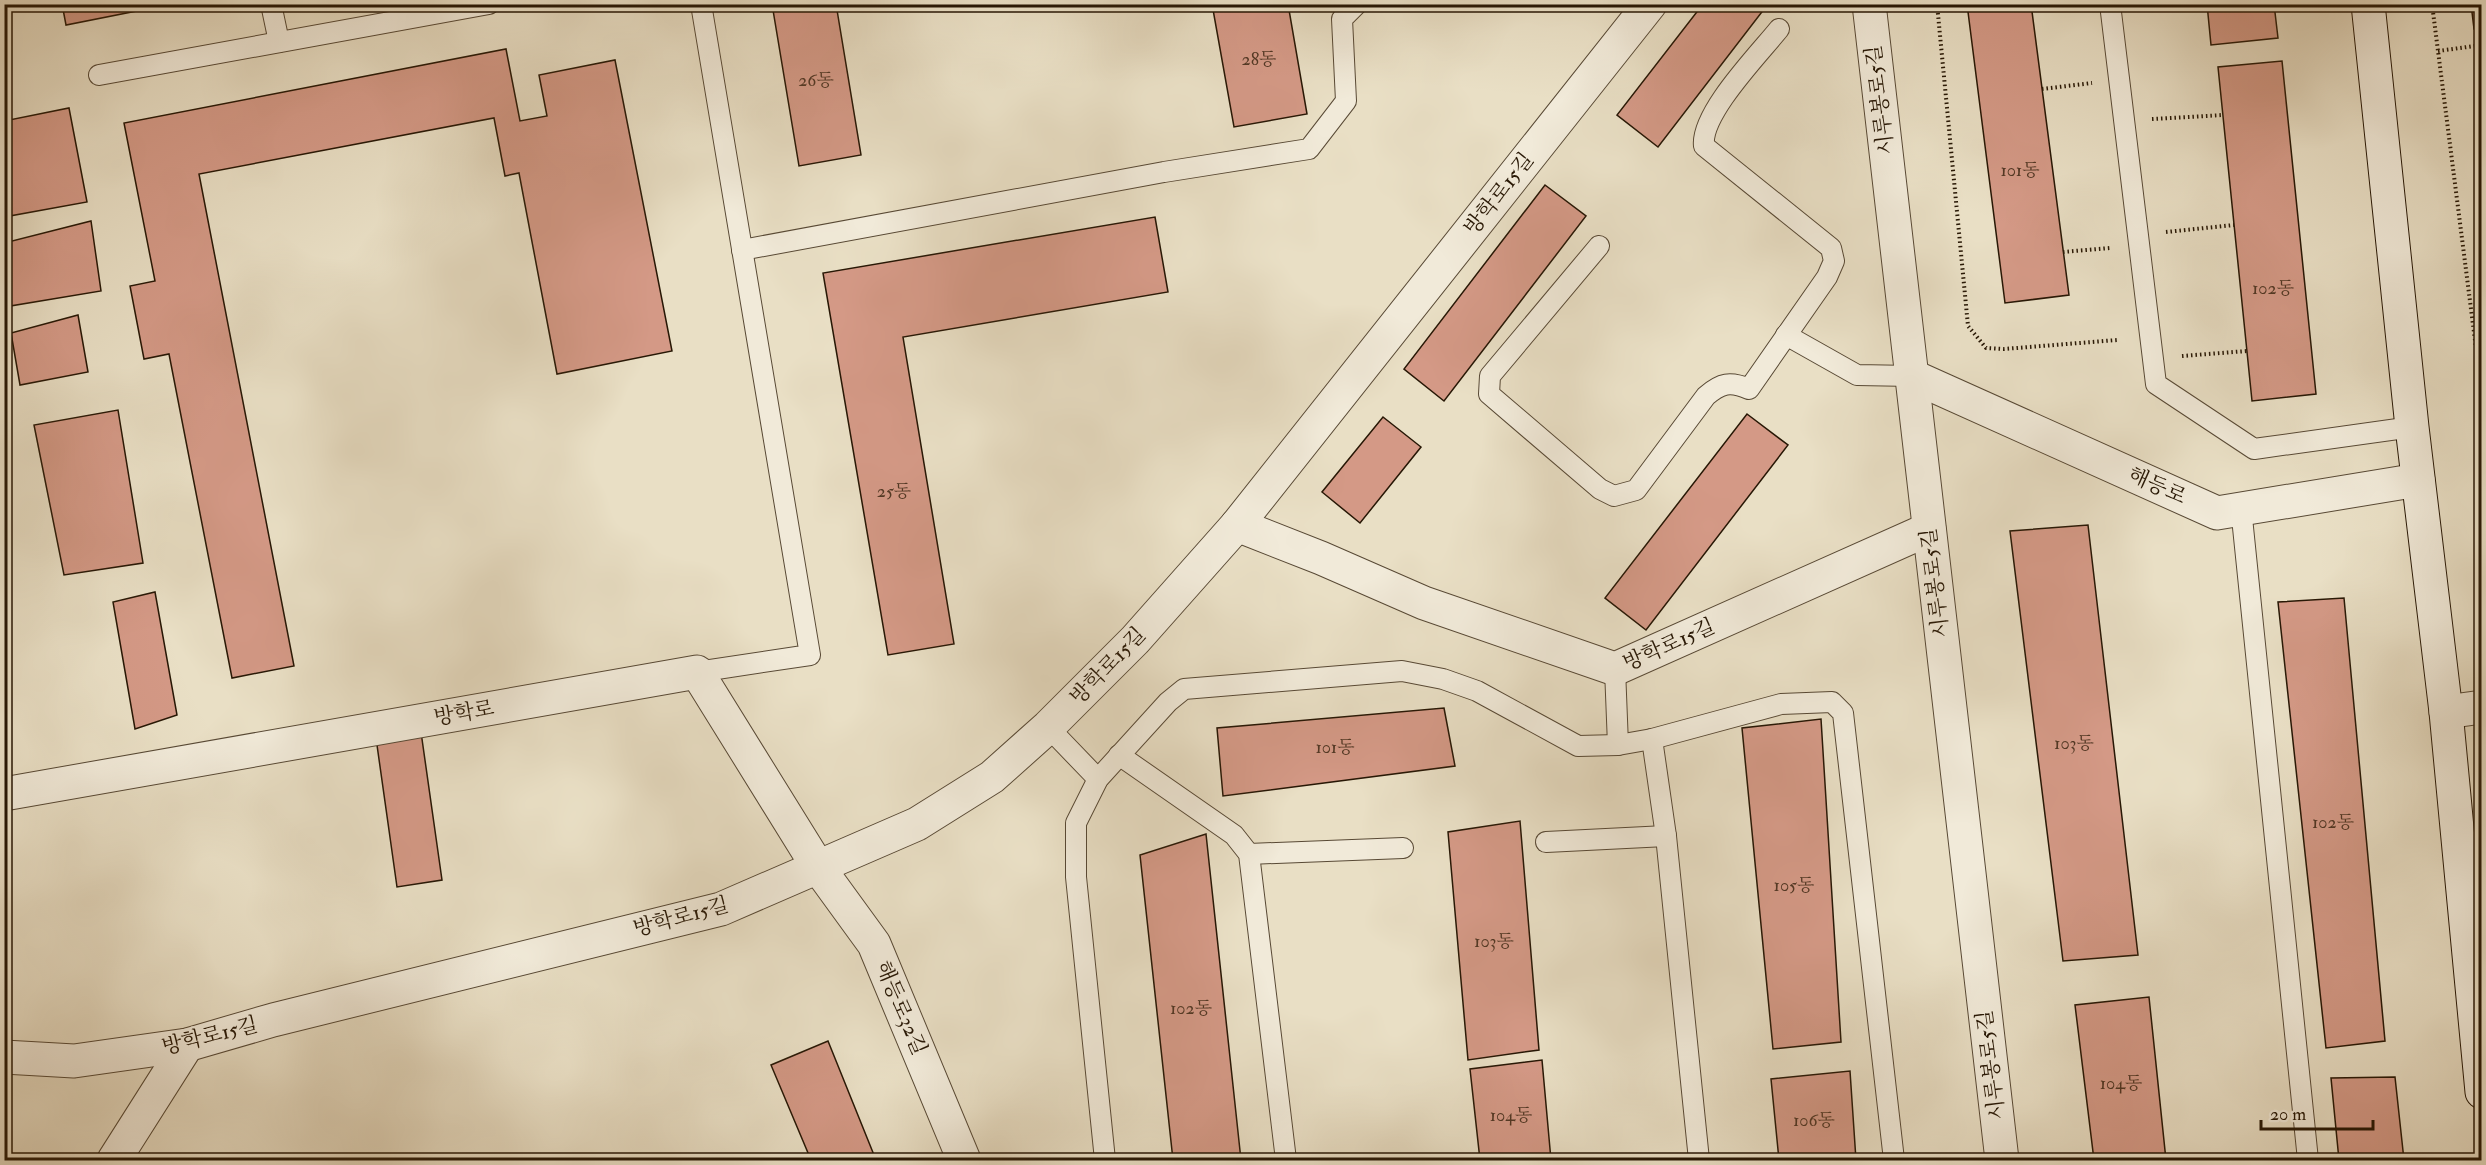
<svg xmlns="http://www.w3.org/2000/svg" width="2486" height="1165" font-family="'IM FELL Double Pica','Noto Serif KR',serif">
<rect width="100%" height="100%" fill="#e9dfc5"/>
<filter id="stains"><feTurbulence type="fractalNoise" baseFrequency=".00333" numOctaves="4"/><feColorMatrix values="0 0 0 0 .2 0 0 0 0 .09 0 0 0 0 .02 0 0 0 .5 -.17"/></filter>
<radialGradient id="worn" r=".72"><stop offset=".6" stop-color="#630" stop-opacity="0"/><stop offset="1" stop-color="#630" stop-opacity=".3"/></radialGradient>
<g fill="#d49986" stroke="#271705" stroke-width="1.5">
<path d="M62 4H172L66 25Z"/>
<path d="M772 4H836L861 155 799 166Z"/>
<path d="M1212 4H1288L1307 114 1234 127Z"/>
<path d="M1703 4H1768L1658 147 1617 115Z"/>
<path d="M1967 4H2031L2069 295 2005 303Z"/>
<path d="M2207 4H2274L2278 38 2211 45Z"/>
<path d="M2471 4H2482V28L2474 29Z"/>
<path d="M506 49 520 121 547 116 539 75 615 60 672 351 557 374 519 173 505 176 494 118 199 174 294 666 232 678 169 354 144 359 130 286 155 281 124 123Z"/>
<path d="M2282 61 2316 394 2252 401 2218 67Z"/>
<path d="M69 108 87 202 4 217V121Z"/>
<path d="M1545 185 1586 216 1444 401 1404 369Z"/>
<path d="M1155 217 1168 292 903 337 954 644 888 655 823 273Z"/>
<path d="M91 221 101 291 4 307V243Z"/>
<path d="M78 315 88 372 20 385 11 333Z"/>
<path d="M118 410 143 563 64 575 34 425Z"/>
<path d="M1747 414 1788 445 1646 630 1605 598Z"/>
<path d="M1383 417 1421 447 1360 523 1322 492Z"/>
<path d="M2088 525 2138 955 2063 961 2010 531Z"/>
<path d="M155 592 177 715 135 729 113 602Z"/>
<path d="M2344 598 2385 1041 2326 1048 2278 602Z"/>
<path d="M1444 708 1455 766 1223 796 1217 728Z"/>
<path d="M1821 719 1841 1042 1773 1049 1742 728Z"/>
<path d="M421 732 442 880 397 887 376 738Z"/>
<path d="M1520 821 1539 1050 1468 1060 1448 832Z"/>
<path d="M1206 834 1241 1160H1173L1140 855Z"/>
<path d="M2149 997 2166 1160H2094L2075 1005Z"/>
<path d="M828 1041 876 1160H811L771 1065Z"/>
<path d="M1542 1060 1551 1160H1480L1470 1069Z"/>
<path d="M1850 1071 1856 1160H1779L1771 1079Z"/>
<path d="M2395 1077 2404 1160H2339L2331 1078Z"/>
</g>
<g fill="none" stroke-linecap="round" stroke-linejoin="round">
<defs>
<g id="service">
<path d="M271 4 279 42"/>
<path d="M2110 4 2156 384 2254 449 2412 427"/>
<path d="M99 75 489 4"/>
<path d="M1599 246 1490 376 1489 394 1600 489 1614 496 1636 490 1706 396C1721 383 1730 381 1749 389L1827 277 1834 261 1831 248 1704 146C1700 114 1759 54 1779 29"/>
<path d="M742 250 1164 172 1309 149 1346 101 1342 19 1357 4"/>
<path d="M1786 335 1857 375 1912 376"/>
<path d="M2241 508 2308 1160"/>
<path d="M1615 669 1618 745"/>
<path d="M697 672 810 655 701 4"/>
<path d="M1048 727 1098 779"/>
<path d="M1652 739 1666 836 1699 1160"/>
<path d="M1119 755 1234 835 1249 854 1286 1160"/>
<path d="M1546 842 1666 836"/>
<path d="M1249 854 1403 848"/>
<path d="M1105 1160 1076 877V823L1098 779 1168 702 1184 689 1402 671 1443 679 1477 691 1578 746 1618 745 1652 739 1781 704 1832 702 1843 713 1894 1160"/>
</g>
<g id="minor">
<path d="M1869 4 2002 1160"/>
<path d="M1912 376 2217 513 2418 480"/>
<path d="M1237 525 1321 558 1424 603 1615 669 1929 529"/>
<path d="M2446 712 2482 707"/>
<path d="M4 794 697 672 818 867 874 944 964 1160"/>
<path d="M4 1057 74 1061 187 1045 273 1020 721 909 917 824 992 777 1048 727 1135 640 1237 525 1650 4"/>
<path d="M114 1160 187 1045"/>
</g>
<path id="secondary" d="M2368 4 2412 427 2446 712 2482 1092"/>
</defs>
<use href="#service" stroke="#584935" stroke-width="22"/>
<use href="#minor" stroke="#584935" stroke-width="35"/>
<use href="#secondary" stroke="#271705" stroke-width="35"/>
<g stroke="#271705" stroke-width="4" stroke-dasharray="1.5 3" stroke-linecap="butt">
<path d="M1937 4 1968 326 1986 348 2004 349 2117 340"/>
<path d="M2432 4 2482 395"/>
<path d="M2438 51 2482 45"/>
<path d="M2042 89 2092 83"/>
<path d="M2152 119 2223 115"/>
<path d="M2166 232 2234 225"/>
<path d="M2063 252 2110 248"/>
<path d="M2182 356 2247 351"/>
</g>
<use href="#service" stroke="#f1ead9" stroke-width="20"/>
<use href="#minor" stroke="#f1ead9" stroke-width="33"/>
<use href="#secondary" stroke="#f1ead9" stroke-width="33"/>
</g>
<g text-anchor="middle" dominant-baseline="central" stroke-width="4.5" stroke-linejoin="round" paint-order="stroke">
<g font-size="18" fill="#523825">
<text x="1259" y="59">28동</text>
<text x="816" y="80">26동</text>
<text x="2020" y="170">101동</text>
<text x="2273" y="288">102동</text>
<text x="894" y="491">25동</text>
<text x="2074" y="743">103동</text>
<text x="1335" y="747">101동</text>
<text x="2333" y="822">102동</text>
<text x="1794" y="885">105동</text>
<text x="1494" y="941">103동</text>
<text x="1191" y="1008">102동</text>
<text x="2121" y="1083">104동</text>
<text x="1511" y="1115">104동</text>
<text x="1814" y="1120">106동</text>
</g>
<g font-size="21" fill="#271705" stroke="#f1ead9">
<text transform="translate(1880 100) rotate(-97)">시루봉로5길</text>
<text transform="translate(1499 194) rotate(-52)">방학로15길</text>
<text transform="translate(2157 486) rotate(24)">해등로</text>
<text transform="translate(1935 583) rotate(-97)">시루봉로5길</text>
<text transform="translate(1669 645) rotate(-24)">방학로15길</text>
<text transform="translate(1108 666) rotate(-46)">방학로15길</text>
<text transform="translate(464 713) rotate(-10)">방학로</text>
<text transform="translate(681 917) rotate(-15)">방학로15길</text>
<text transform="translate(901 1008) rotate(67)">해등로32길</text>
<text transform="translate(210 1036) rotate(-14)">방학로15길</text>
<text transform="translate(1991 1065) rotate(-97)">시루봉로5길</text>
</g>
</g>
<rect width="2486" height="1165" fill="none" stroke="#e9dfc5" stroke-width="24"/>
<rect x="6" y="6" width="2474" height="1153" fill="none" stroke="#271705" stroke-width="3"/>
<rect x="12" y="12" width="2462" height="1141" fill="none" stroke="#271705" stroke-width="1.5"/>
<path d="M2261 1120v9h112v-9" fill="none" stroke="#271705" stroke-width="3"/>
<text x="2270" y="1120" font-size="18" fill="#271705" stroke="#f1ead9" stroke-width="4.5" paint-order="stroke">20 m</text>
<rect width="100%" height="100%" filter="url(#stains)"/>
<rect width="100%" height="100%" fill="url(#worn)"/>
</svg>
